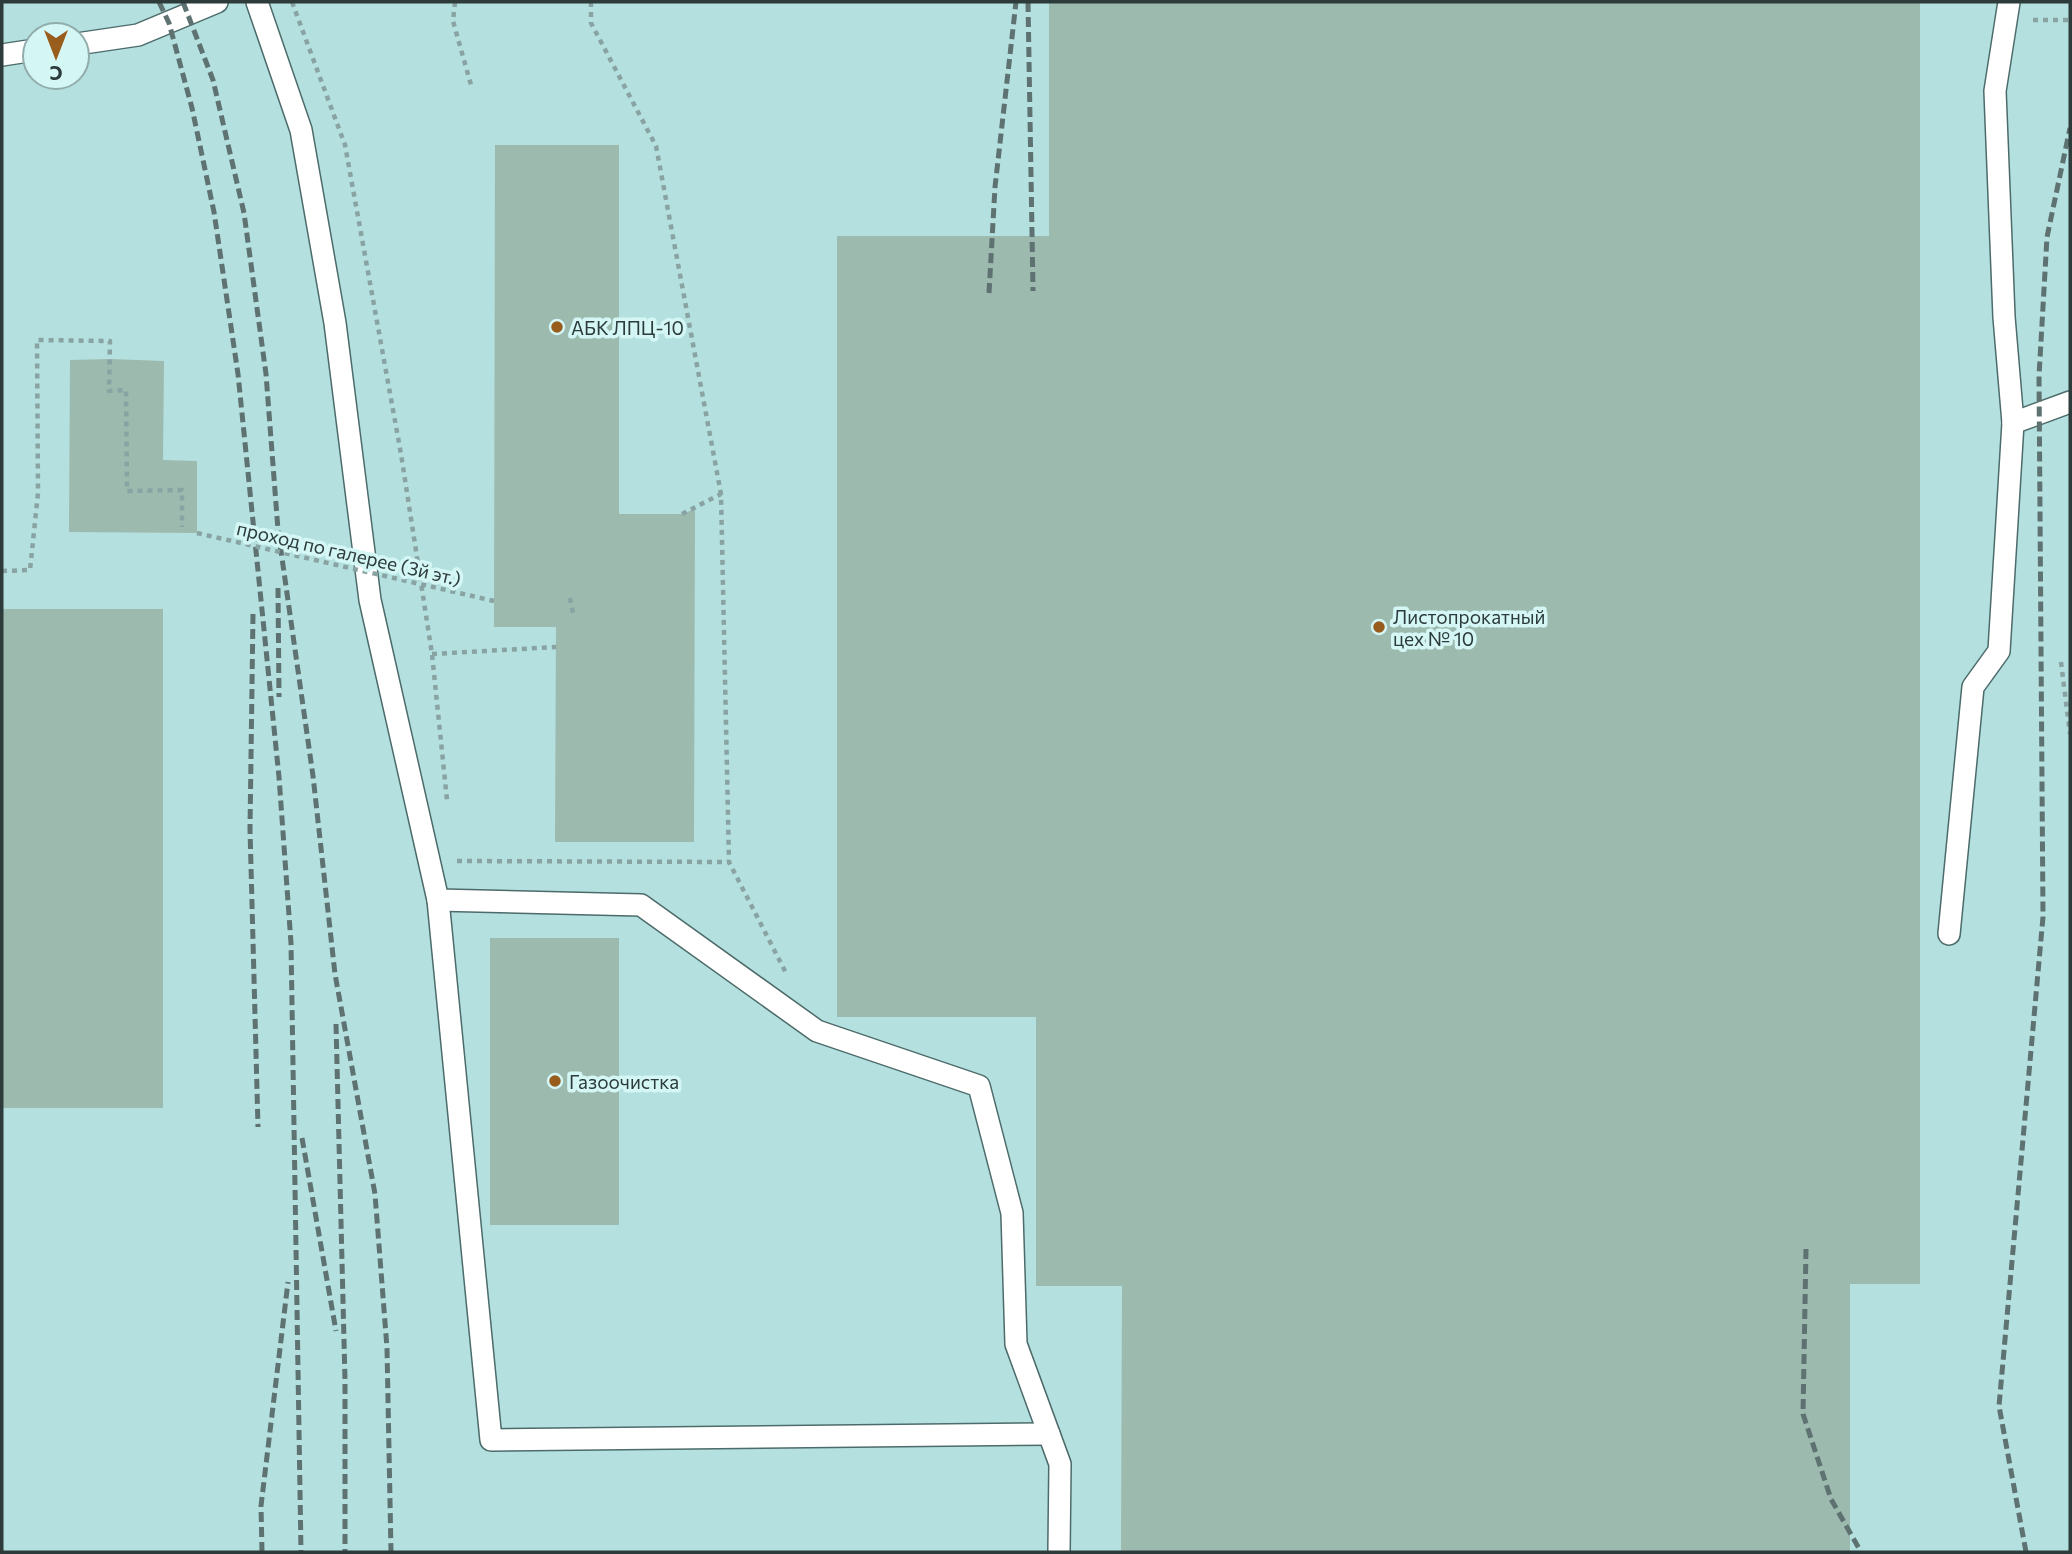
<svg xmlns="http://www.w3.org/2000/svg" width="2072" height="1554" font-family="Commissioner,sans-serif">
<rect width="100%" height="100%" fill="#c7e9e9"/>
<path fill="#b4e0df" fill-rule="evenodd" d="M2 2H2070V1552H2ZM35 35H77V77H35Z"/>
<g fill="#9dbaae">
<path d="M1049 2H1920V1284H1850V1552H1121L1122 1286H1036V1017H837V236H1049Z"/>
<path d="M495 145H619V514H682L695 509 694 842H555L556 627H494Z"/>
<path d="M110 359 164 361 163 460 197 461V533L69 532 70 360Z"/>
<rect x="3" y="609" width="160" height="499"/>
<rect x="490" y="938" width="129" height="287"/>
</g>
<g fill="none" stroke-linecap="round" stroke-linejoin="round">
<defs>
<g id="service">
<path d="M257 2 301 130 335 323 370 600 438 900 641 905 817 1031 979 1086 1012 1213 1016 1344 1060 1464 1059 1552"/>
<path d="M2009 2 1995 91 2004 317 2013 423"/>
<path d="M77 44 138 35 217 2"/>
<path d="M2 55 35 50"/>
<path d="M438 900 491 1440 1049 1434"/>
<path d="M1949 934 1973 687 1999 651 2013 423 2070 402"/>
</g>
</defs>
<use href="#service" stroke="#4c6b6a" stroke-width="24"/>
<g stroke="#89a3a3" stroke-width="4.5" stroke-dasharray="5 5" stroke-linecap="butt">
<path d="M292 2 345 145 401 454 432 654 447 800"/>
<path d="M455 2 453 21 471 85"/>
<path d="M591 2V23L656 146 721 494 729 862 786 973"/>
<path d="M2033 20H2070"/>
<path d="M682 514 721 494"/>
<path d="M2 571 30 570 38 493 37 340 110 341 109 391 126 390 127 491 182 490V527"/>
<path d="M570 598 573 613"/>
<path d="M432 654 556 647"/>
<path d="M2061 662 2070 734"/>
<path d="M457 861 729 862"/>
</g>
<use href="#service" stroke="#fff" stroke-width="21"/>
<g stroke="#5e7272" stroke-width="5" stroke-dasharray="10 5" stroke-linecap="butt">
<path d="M159 2 169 23 192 108 214 212 238 374 279 777 291 943 301 1552"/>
<path d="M183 2 213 80 244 213 266 374 278 530 313 776 335 974 375 1194 387 1348 391 1552"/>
<path d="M1028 2 1033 291"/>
<path d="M989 293 995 187 1016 2"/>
<path d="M278 588 279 697"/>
<path d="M253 614 250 829 258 1127"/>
<path d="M336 1024 345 1380V1552"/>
<path d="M302 1138 336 1331"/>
<path d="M1806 1249 1803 1414 1831 1499 1861 1552"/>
<path d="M262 1552 261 1506 288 1282"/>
<path d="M2026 1552 1999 1406 2043 917 2039 376 2047 237 2070 128"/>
</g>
<path stroke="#89a3a3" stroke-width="4.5" stroke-dasharray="5 5" stroke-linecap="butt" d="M197 533 494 601"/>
</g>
<g fill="#985d1c" stroke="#d4f7f6" stroke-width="2.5">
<circle cx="557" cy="327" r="7"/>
<circle cx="1379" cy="627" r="7"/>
<circle cx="555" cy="1081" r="7"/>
</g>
<g text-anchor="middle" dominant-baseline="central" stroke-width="7" stroke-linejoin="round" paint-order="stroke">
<g font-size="19" fill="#2d3b3b" stroke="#d4f7f6" text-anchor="start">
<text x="571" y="327">АБК ЛПЦ-10</text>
<text x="1393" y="616">Листопрокатный<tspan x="1393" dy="22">цех № 10</tspan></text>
<text x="569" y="1081">Газоочистка</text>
</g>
<g font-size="19" fill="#2d3b3b" stroke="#d4f7f6">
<text transform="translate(349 553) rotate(13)">проход по галерее (3й эт.)</text>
</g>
</g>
<rect width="2072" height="1554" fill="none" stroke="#2d3b3b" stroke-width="7"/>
<g transform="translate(56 56) rotate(180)"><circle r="33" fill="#d4f7f6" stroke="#91acab" stroke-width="2"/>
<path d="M0-5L12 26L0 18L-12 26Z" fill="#985d1c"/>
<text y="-10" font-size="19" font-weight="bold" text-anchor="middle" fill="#2d3b3b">С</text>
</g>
</svg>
